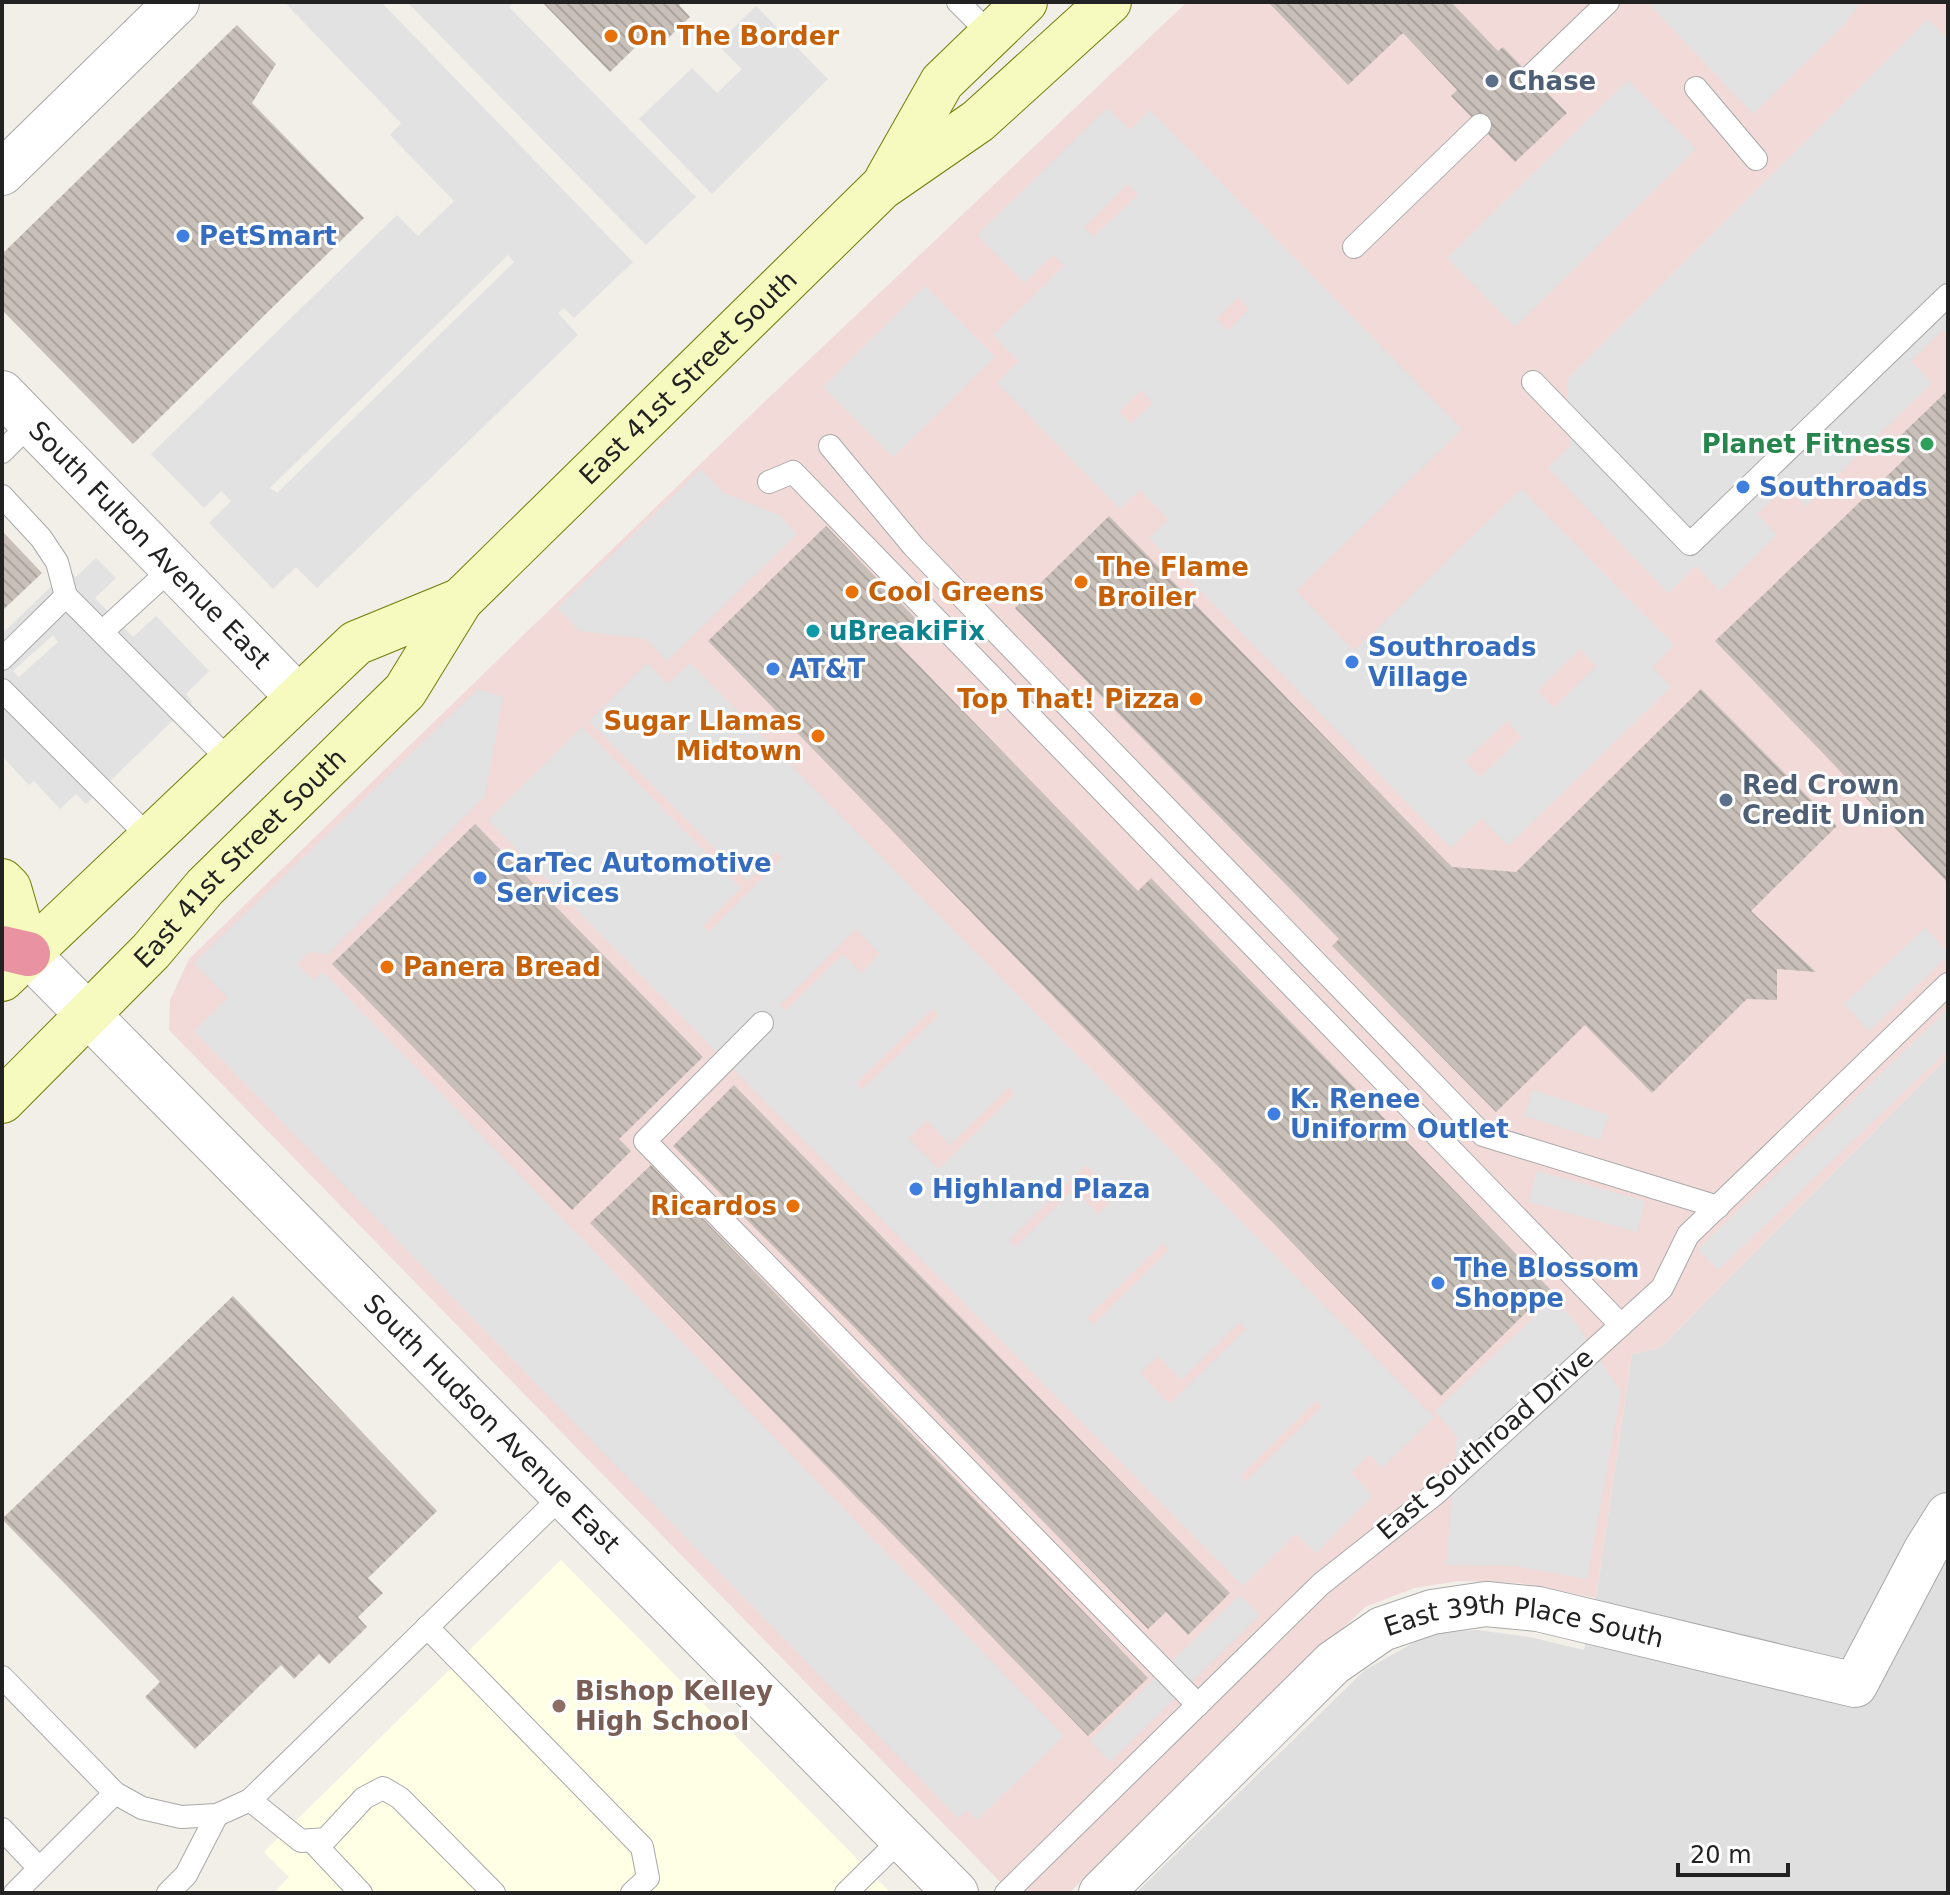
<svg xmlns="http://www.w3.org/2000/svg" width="1950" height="1895" font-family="'DejaVu Sans',sans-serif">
<defs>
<pattern id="building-back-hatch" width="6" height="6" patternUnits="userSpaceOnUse" patternTransform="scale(2)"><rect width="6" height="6" fill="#c7bfb8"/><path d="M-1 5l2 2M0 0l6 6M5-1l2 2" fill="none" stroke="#aba49e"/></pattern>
</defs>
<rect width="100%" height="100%" fill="#f2efe9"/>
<path fill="#e0dfdf" d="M1948 1057V1893H1136L1365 1670 1429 1634 1477 1630 1529 1637 1584 1650 1596 1598 1632 1354 1660 1348Z"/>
<path fill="#f2dad9" d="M1187 2H1948V1057L1660 1348 1632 1354 1596 1598 1520 1583 1459 1581 1414 1588 1365 1607 1069 1893H1011L169 1030 170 1000 189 959 757 409Z"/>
<path fill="#ffffe5" d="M561 1560 891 1893H274L289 1877 264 1852Z"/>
<g fill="#e2e2e2" fill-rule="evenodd">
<path d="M290 2H381L633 262 574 318 564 308 558 313 578 335 317 588 296 567 273 589 209 523 231 501 221 491 204 508 151 454 397 215 418 236 454 201 390 135 401 123 287 5ZM508 255 514 262 277 493 270 488Z"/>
<path d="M407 2H514L509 7 696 197 646 245Z"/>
<path d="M1647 2H1861L1845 24 1753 114Z"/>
<path d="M756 6 828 79 712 194 639 119 692 68 717 93 742 69 717 44Z"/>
<path d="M1928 19 1948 39V334L1943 330 1911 361 1932 383 1806 506 1786 486 1757 514 1777 535 1720 591 1696 566 1668 593 1548 468 1570 446 1567 379Z"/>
<path d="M1628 80 1696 149 1515 327 1447 258Z"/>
<path d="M1107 108 1130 130 1150 110 1462 429 1296 591 1354 651 1521 489 1674 645 1652 667 1671 687 1508 846 1481 818 1451 848 1149 538 1168 519 1140 490 1120 509 997 383 1018 361 993 335 1064 266 1053 255 1024 283 977 235ZM1128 184 1138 195 1093 237 1084 227ZM1238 297 1249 309 1228 331 1216 319ZM1141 390 1153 403 1131 424 1119 412ZM1580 649 1596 666 1553 708 1538 691ZM1507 721 1522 737 1480 777 1465 761Z"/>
<path d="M925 286 995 357 893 457 823 387Z"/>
<path d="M701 469 724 493 779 515 797 534 667 661 646 639 580 631 557 608Z"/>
<path d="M96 558 116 578 95 598 133 637 156 616 209 671 186 694 192 702 86 804 76 794 60 809 34 781 29 785 2 756V634L68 570 76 577ZM53 635 58 642 19 677 13 671Z"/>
<path d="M647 663 668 684 690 663 1434 1417 1382 1468 1369 1455 1351 1473 1373 1496 1316 1553 1296 1534 1243 1586 488 820 582 727 741 888 703 926 709 932 783 857 776 852 747 881 589 721ZM856 929 880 954 861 973 843 954 785 1011 780 1005ZM932 1009 939 1015 862 1090 856 1083ZM1009 1087 1015 1094 939 1169 908 1138 927 1120 950 1145ZM1086 1165 1116 1196 1098 1214 1074 1189 1015 1247 1009 1240ZM1163 1243 1169 1250 1093 1325 1087 1318ZM1240 1322 1246 1329 1169 1404 1140 1373 1158 1356 1181 1380ZM1316 1401 1322 1407 1245 1482 1240 1476Z"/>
<path d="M478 689 503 697 485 796 328 954 309 952 297 964 313 980 323 972 1064 1736 977 1820 967 1810 958 1818 194 1031 228 998 194 963Z"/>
<path d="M1925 928 1948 952V956L1869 1031 1844 1004Z"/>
<path d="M1948 1009V1050L1718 1270 1698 1249Z"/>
<path d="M1533 1090 1609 1115 1600 1140 1524 1116Z"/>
<path d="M1537 1171 1645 1201 1637 1232 1528 1202Z"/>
<path d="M1553 1299 1574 1320 1621 1392 1587 1579 1515 1566 1446 1565 1457 1437 1435 1411Z"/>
<path d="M1240 1595 1260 1615 1110 1762 1090 1741Z"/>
</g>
<g fill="url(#building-back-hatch)">
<path d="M542 2H682L679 5 690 17 664 42 653 30 610 72Z"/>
<path d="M1268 2H1451L1498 51 1503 47 1567 113 1515 162 1451 96 1457 90 1403 33 1348 85Z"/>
<path d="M237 25 276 64 252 103 364 218 133 444 2 310V254Z"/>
<path d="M1948 390V883L1715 641 1913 451 1899 437Z"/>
<path d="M1109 516 1452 867 1516 872 1701 689 1837 826 1751 911 1816 972 1777 969V1000L1747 999 1652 1093 1585 1025 1496 1112 1332 946 1339 939 1015 608Z"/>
<path d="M826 526 917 620 895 641 1138 891 1151 878 1550 1289 1441 1396 708 641Z"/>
<path d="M2 531 42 573 2 611Z"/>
<path d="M475 824 703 1057 619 1139 631 1151 572 1210 332 964Z"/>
<path d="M734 1085 1230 1593 1188 1635 1166 1612 1148 1629 853 1326 673 1146Z"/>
<path d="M651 1165 1148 1678 1088 1736 590 1223Z"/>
<path d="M233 1296 437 1511 368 1578 383 1593 358 1617 367 1627 329 1664 319 1654 294 1679 281 1665 195 1749 145 1697 160 1682 2 1519Z"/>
</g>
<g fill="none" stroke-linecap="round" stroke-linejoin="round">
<defs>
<g id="service">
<path d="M958 2 991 35"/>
<path d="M1531 76 1608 2"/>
<path d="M1696 88 1756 159"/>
<path d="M1354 247 1480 125"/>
<path d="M1533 382 1690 544 1948 295"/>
<path d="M830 446 914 547 1483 1135 1718 1207"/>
<path d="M2 452 31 423"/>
<path d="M769 482 793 472 1621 1325"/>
<path d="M2 496 41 538 57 562 66 596 230 761"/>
<path d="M102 632 172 568"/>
<path d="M2 659 66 596"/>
<path d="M2 690 150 838"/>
<path d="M762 1023 645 1141 1198 1705"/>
<path d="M427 1627 642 1847 648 1878 632 1893"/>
<path d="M2 1677 115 1793 142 1808 181 1817 217 1815 250 1800 563 1495"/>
<path d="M250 1800 301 1841 326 1839 364 1798 383 1788 400 1798 494 1893"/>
<path d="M2 1829 39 1868"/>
<path d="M311 1840 361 1893"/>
<path d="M15 1893 115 1793"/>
<path d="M168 1893 186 1875 217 1815"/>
<path d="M846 1893 902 1838"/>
<path d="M1006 1893 1321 1584 1435 1494 1662 1288 1688 1235 1948 984"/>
</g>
<g id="minor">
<path d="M2 173 177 2"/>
<path id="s1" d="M2 393 298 697"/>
<path id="s2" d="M1101 1893 1333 1663 1382 1629 1432 1612 1486 1604 1538 1609 1855 1685 1926 1550 1948 1515"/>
</g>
<g id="tertiary">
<path id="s3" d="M28 954 956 1893"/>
</g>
<g id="secondary">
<path d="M887 179 942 82 1025 2"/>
<path d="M2 881 9 888 28 954"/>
<path d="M2 979 356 643 461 600"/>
<path id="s4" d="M2 1101 151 951 205 887 405 691 461 600 881 188 978 121 1109 2"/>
</g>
<path id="motorway" d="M2 948 28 954"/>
</defs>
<use href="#service" stroke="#a9a9a9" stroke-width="24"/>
<use href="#minor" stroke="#a9a9a9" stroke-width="46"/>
<use href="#tertiary" stroke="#a9a9a9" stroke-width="46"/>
<use href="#secondary" stroke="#707d05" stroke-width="46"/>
<use href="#motorway" stroke="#dc2a67" stroke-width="46"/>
<use href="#service" stroke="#fff" stroke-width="22"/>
<use href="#minor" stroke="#fff" stroke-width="44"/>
<use href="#tertiary" stroke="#fff" stroke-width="44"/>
<use href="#secondary" stroke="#f7fabf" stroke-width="44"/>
<use href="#motorway" stroke="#e892a2" stroke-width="44"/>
</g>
<g fill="#e8710a" stroke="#fff" stroke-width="3">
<circle cx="611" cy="36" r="8"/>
<circle cx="1081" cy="582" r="8"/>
<circle cx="852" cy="592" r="8"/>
<circle cx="1196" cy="699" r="8"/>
<circle cx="818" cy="736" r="8"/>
<circle cx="387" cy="967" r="8"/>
<circle cx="793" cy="1206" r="8"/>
</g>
<g fill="#5c6f8a" stroke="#fff" stroke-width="3">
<circle cx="1492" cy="81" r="8"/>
<circle cx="1726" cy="800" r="8"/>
</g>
<g fill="#3f7fe0" stroke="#fff" stroke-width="3">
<circle cx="183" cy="236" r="8"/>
<circle cx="1743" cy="487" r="8"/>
<circle cx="1352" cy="662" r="8"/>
<circle cx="773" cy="669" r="8"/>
<circle cx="480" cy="878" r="8"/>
<circle cx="1274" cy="1114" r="8"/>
<circle cx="916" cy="1189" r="8"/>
<circle cx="1438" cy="1283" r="8"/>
</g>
<circle fill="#2e9e5b" stroke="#fff" stroke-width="3" cx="1927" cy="444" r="8"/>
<circle fill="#0f9aa8" stroke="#fff" stroke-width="3" cx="813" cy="631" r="8"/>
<circle fill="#8d6e63" stroke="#fff" stroke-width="3" cx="559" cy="1706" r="8"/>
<g text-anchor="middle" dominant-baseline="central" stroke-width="6" stroke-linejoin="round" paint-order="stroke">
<g font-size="26" font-weight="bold" fill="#c56008" stroke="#fff" text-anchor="start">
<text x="627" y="36">On The Border</text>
<text x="1097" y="567">The Flame<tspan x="1097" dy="30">Broiler</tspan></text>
<text x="868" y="592">Cool Greens</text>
<text x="1180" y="699" text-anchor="end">Top That! Pizza</text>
<text x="802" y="721" text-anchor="end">Sugar Llamas<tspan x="802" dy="30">Midtown</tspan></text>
<text x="403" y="967">Panera Bread</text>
<text x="777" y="1206" text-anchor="end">Ricardos</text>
</g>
<g font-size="26" font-weight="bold" fill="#4e5e75" stroke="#fff" text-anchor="start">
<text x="1508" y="81">Chase</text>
<text x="1742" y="785">Red Crown<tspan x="1742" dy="30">Credit Union</tspan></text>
</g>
<g font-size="26" font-weight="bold" fill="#366cbe" stroke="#fff" text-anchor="start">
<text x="199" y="236">PetSmart</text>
<text x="1759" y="487">Southroads</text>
<text x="1368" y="647">Southroads<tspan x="1368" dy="30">Village</tspan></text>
<text x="789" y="669">AT&amp;T</text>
<text x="496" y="863">CarTec Automotive<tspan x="496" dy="30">Services</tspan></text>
<text x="1290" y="1099">K. Renee<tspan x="1290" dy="30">Uniform Outlet</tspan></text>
<text x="932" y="1189">Highland Plaza</text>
<text x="1454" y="1268">The Blossom<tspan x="1454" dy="30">Shoppe</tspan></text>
</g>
<g font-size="26" fill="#222" stroke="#fff">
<text stroke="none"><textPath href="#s4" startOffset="1000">East 41st Street South</textPath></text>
<text stroke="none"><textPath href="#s1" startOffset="212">South Fulton Avenue East</textPath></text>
<text stroke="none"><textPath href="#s4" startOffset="340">East 41st Street South</textPath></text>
<text stroke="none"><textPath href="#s3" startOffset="660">South Hudson Avenue East</textPath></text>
<text transform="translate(1485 1444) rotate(-41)">East Southroad Drive</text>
<text stroke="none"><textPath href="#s2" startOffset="532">East 39th Place South</textPath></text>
</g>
<g font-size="26" font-weight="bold" fill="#27864d" stroke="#fff" text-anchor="end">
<text x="1911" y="444">Planet Fitness</text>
</g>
<g font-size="26" font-weight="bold" fill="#0d838f" stroke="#fff" text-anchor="start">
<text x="829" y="631">uBreakiFix</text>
</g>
<g font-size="26" font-weight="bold" fill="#785e54" stroke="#fff" text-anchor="start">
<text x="575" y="1691">Bishop Kelley<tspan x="575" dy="30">High School</tspan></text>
</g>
</g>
<rect width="1950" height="1895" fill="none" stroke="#222222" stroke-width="8"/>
<path d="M1678 1863v12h110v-12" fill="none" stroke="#222222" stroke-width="4"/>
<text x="1690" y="1863" font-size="24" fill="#222222" stroke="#ffffff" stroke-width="6" paint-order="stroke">20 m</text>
</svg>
